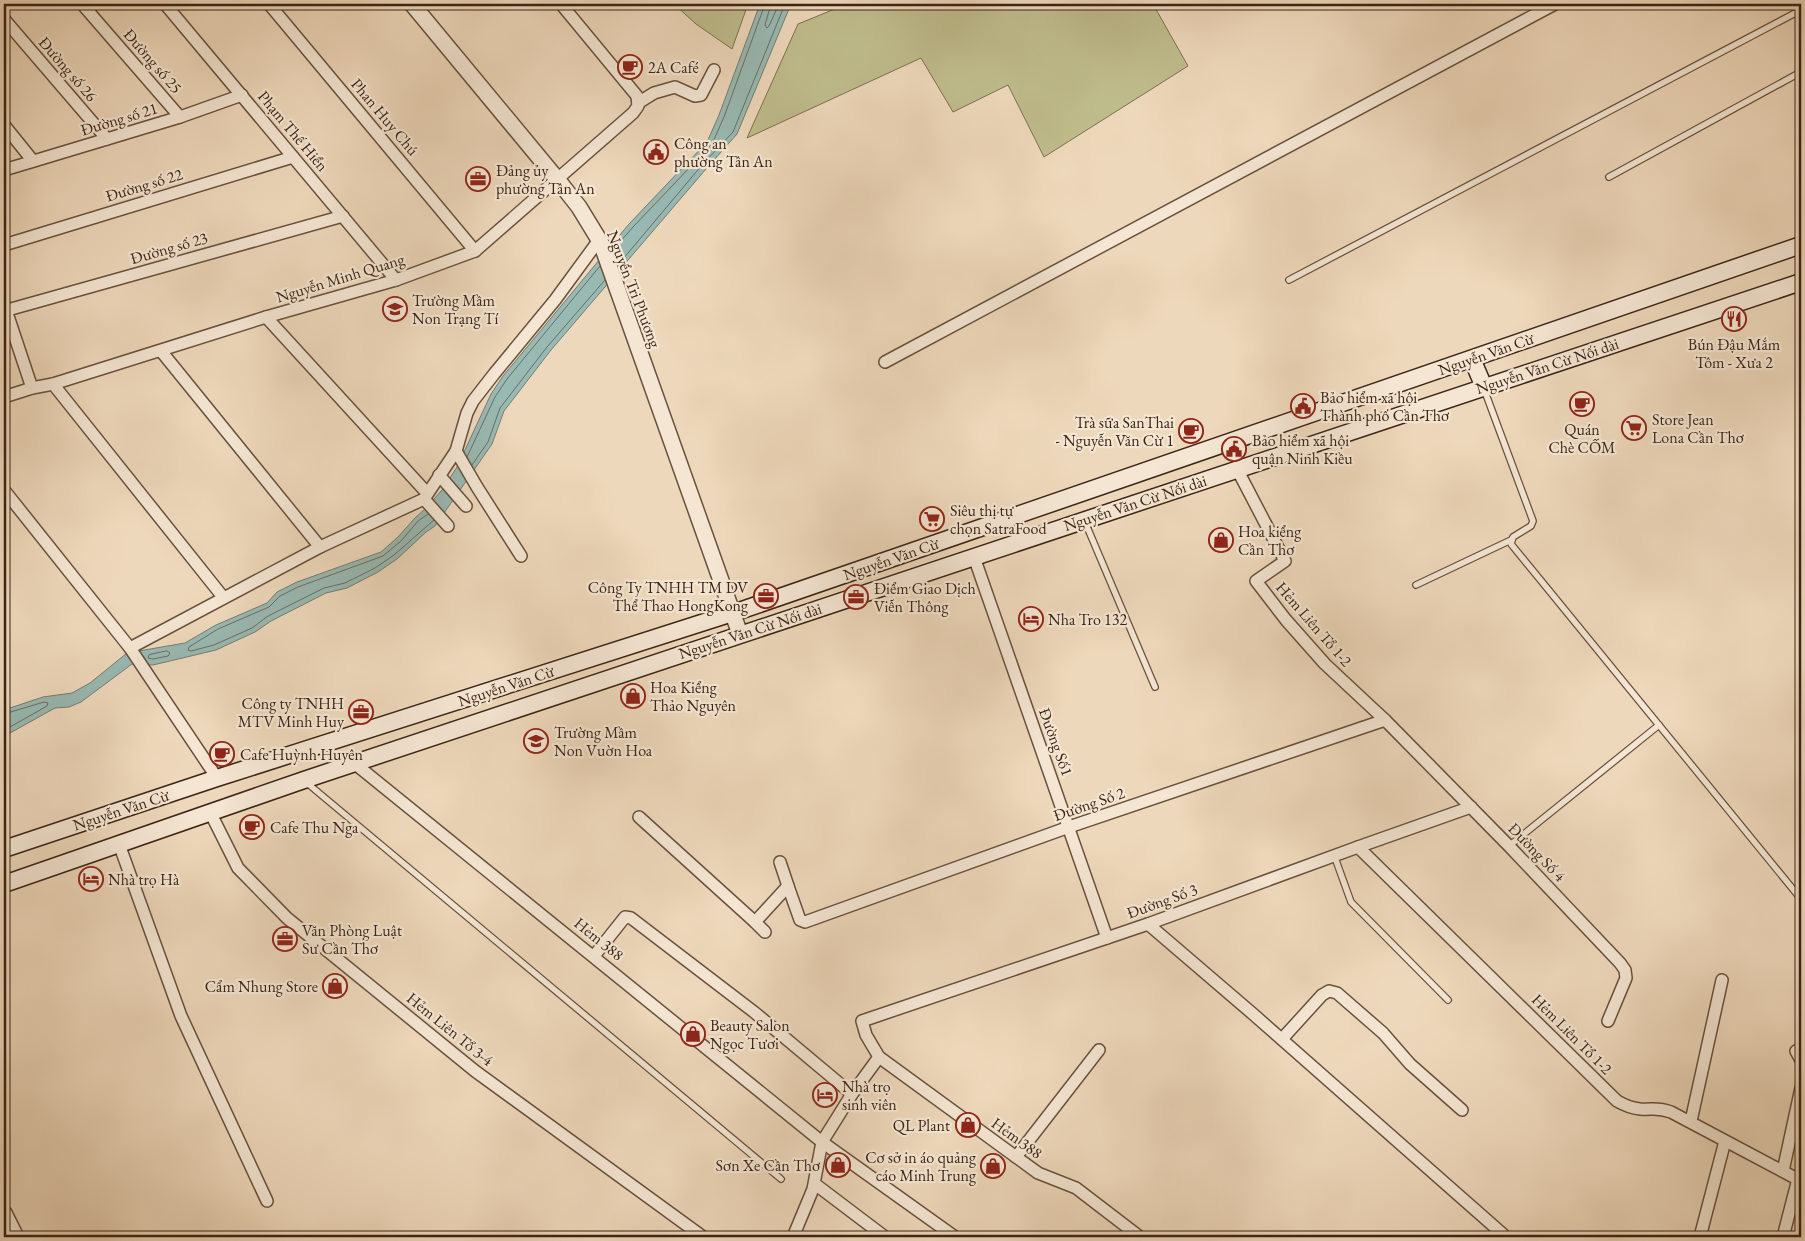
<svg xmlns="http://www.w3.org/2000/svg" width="1805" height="1241" font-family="'EB Garamond',serif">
<rect width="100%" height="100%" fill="#eed8bb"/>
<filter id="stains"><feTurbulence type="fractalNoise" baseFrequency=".004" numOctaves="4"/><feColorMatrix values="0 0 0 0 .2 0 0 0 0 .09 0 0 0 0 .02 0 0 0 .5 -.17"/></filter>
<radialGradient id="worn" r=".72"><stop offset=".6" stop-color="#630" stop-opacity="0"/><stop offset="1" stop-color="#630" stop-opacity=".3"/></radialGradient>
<g fill="#bfbc8c" stroke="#7d7050">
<path d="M674 4H748L732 49 696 24Z"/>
<path d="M847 4H1153L1188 66 1044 157 1008 85 953 112 921 58 747 138 798 24Z"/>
</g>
<path fill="#99b9b3" stroke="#737d74" d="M760 4H791L737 134 706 169 551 350 504 411 492 444 435 526 426 532 397 559 378 572 347 588 326 593 271 621 255 632 216 650 153 665 132 664 81 702 69 707 55 708 10 733 4 732V710L43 697 72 693 90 683 127 653 185 643 216 625 267 603 277 592 297 582 381 552 398 537 415 518 424 510 442 490 457 467 491 394 503 376 629 224 707 142 719 115Z"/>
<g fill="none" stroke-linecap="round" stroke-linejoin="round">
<g stroke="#6a6e64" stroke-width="1">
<path d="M771 4 765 25 767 28 769 26 779 4"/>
<path d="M613 250 633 227 712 144 724 117 765 4"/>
<path d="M618 265 702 165 733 132 785 4"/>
<path d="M467 457 495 397 507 379 600 266"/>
<path d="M472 465 488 442 500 408 547 347 605 280"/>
<path d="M428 514 418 521 401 541 383 556 298 587 280 596 269 607 218 629 189 647 188 650 191 651 214 645 252 628 268 616 324 588 345 583 375 568 394 555 434 520"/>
<path d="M167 651 170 653 168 656 153 659 148 658 149 655Z"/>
<path d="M4 714 44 702 48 703 47 706 10 727H4"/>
</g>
<defs>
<g id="service">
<path d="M1609 177 1801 72"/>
<path d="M1289 280 1801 10"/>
<path d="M1484 389 1533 521 1531 526 1513 537 1511 544 1801 899"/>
<path d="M1085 522 1155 687"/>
<path d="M1416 585 1511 540"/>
<path d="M307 783 781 1179"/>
<path d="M1509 846 1659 725"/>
<path d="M1334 855 1351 902 1448 1000"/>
</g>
<g id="minor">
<path d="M82 4 180 117"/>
<path d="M165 4 396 280"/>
<path d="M269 4 475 251"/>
<path d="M4 19 107 139"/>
<path d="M638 103 654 93 675 87 695 96 701 95 714 70"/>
<path d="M4 125 33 161"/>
<path d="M4 170 180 117 242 95"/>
<path d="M4 245 293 157"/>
<path d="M4 304 32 388"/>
<path d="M4 311 343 216"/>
<path d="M266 317 427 493"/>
<path d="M161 351 320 547"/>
<path d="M885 362 1555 4"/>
<path d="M53 384 223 597"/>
<path d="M4 397 32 388 53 384 266 317 396 280 475 251 633 113 638 106 637 96 561 4"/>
<path d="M456 451 467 413 473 401 494 374 555 300 599 240"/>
<path d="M1237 469 1285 561 1256 581 1286 620 1325 664 1385 720 1509 846 1620 963 1625 970 1626 978 1608 1021"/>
<path d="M439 475 466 506"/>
<path d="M4 490 130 648 217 778"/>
<path d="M424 499 448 526"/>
<path d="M974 557 1107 938"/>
<path d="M130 648 320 547 424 499 456 451 477 487 521 556"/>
<path d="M354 763 822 1142 955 1237"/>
<path d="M210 812 238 868 287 918 475 1071 703 1237"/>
<path d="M639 817 755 922 788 886 800 920 805 922 1069 827 1385 720"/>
<path d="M119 844 181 1016 267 1201"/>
<path d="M1358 847 1617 1101C1624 1105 1631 1108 1640 1109 1653 1110 1657 1107 1671 1112L1801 1181"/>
<path d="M780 862 788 886"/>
<path d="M755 922 765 932"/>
<path d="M1148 924 1253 1014 1506 1237"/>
<path d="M594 956 625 917 631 918 754 1012 852 1094"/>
<path d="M1282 1039 1322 995 1329 991 1337 993 1383 1033 1410 1064 1462 1110"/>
<path d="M1796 1051 1801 1060"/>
<path d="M1691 1121 1722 980"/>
<path d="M1016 1157 1099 1050"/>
<path d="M1783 1171 1801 1088"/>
<path d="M815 1184 885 1237"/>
<path d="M793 1237 813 1189 822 1142 852 1094 879 1057"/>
<path d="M1140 1237 1076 1188 1038 1173 879 1057 866 1035 862 1021 1148 924 1358 847 1471 807"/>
<path d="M1700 1237 1725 1141"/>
<path d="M1783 1237 1798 1179"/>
</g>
<g id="tertiary">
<path d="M412 4 557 179 579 207 601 243 740 634"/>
<path d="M4 1213 16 1237"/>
</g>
<g id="secondary">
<path d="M1472 359 1484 387"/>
<path d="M4 849 217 778 742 610 1801 245"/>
<path d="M4 884 304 780 1801 282"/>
</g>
</defs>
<use href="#service" stroke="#68513e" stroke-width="8"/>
<use href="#minor" stroke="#68513e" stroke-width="14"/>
<use href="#tertiary" stroke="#68513e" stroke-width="18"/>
<use href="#secondary" stroke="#3b2415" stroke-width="19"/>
<use href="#service" stroke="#f4e6d3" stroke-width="5.5"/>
<use href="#minor" stroke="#f4e6d3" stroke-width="11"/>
<use href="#tertiary" stroke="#f4e6d3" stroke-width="15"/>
<use href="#secondary" stroke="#f4e6d3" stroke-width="16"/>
</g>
<defs>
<symbol id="cafe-ring" viewBox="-11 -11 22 22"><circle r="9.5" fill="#f4e6d3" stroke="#8f2418" stroke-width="1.5"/><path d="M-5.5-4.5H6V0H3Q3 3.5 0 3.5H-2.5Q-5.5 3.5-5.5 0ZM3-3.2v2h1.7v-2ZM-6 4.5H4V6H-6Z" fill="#8f2418"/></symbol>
<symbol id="civic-ring" viewBox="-11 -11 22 22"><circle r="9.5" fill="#f4e6d3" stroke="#8f2418" stroke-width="1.5"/><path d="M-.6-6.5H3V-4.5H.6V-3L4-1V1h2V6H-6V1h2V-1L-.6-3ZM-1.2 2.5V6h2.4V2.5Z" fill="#8f2418"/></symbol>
<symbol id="office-ring" viewBox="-11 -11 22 22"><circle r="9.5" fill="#f4e6d3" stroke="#8f2418" stroke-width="1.5"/><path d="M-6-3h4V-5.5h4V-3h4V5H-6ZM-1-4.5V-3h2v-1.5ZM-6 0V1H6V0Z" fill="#8f2418"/></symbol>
<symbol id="school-ring" viewBox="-11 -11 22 22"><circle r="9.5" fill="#f4e6d3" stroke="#8f2418" stroke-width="1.5"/><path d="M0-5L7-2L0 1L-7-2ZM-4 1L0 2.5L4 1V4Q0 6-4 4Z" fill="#8f2418"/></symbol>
<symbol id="restaurant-ring" viewBox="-11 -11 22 22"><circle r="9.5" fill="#f4e6d3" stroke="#8f2418" stroke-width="1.5"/><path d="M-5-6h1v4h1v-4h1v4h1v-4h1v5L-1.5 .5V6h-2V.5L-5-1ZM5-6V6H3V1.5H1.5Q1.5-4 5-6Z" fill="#8f2418"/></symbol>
<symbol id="supermarket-ring" viewBox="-11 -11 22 22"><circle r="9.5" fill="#f4e6d3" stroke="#8f2418" stroke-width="1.5"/><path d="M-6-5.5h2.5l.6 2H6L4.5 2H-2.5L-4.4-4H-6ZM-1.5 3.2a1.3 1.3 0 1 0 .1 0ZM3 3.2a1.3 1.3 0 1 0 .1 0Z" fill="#8f2418"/></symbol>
<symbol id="shop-ring" viewBox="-11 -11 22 22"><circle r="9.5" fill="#f4e6d3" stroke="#8f2418" stroke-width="1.5"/><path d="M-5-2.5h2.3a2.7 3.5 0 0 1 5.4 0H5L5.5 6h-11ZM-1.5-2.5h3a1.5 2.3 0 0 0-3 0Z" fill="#8f2418"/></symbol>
<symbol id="hotel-ring" viewBox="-11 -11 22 22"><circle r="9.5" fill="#f4e6d3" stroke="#8f2418" stroke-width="1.5"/><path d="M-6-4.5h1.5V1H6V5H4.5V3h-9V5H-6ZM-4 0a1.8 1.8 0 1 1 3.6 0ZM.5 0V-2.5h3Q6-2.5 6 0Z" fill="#8f2418"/></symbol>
</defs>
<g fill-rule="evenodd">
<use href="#cafe-ring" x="616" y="53" width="28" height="28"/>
<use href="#civic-ring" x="642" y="138" width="28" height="28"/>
<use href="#office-ring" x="464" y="165" width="28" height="28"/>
<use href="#school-ring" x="381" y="295" width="28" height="28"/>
<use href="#restaurant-ring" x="1720" y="305" width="28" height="28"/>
<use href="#cafe-ring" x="1568" y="390" width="28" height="28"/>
<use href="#civic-ring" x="1289" y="392" width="28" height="28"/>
<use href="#supermarket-ring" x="1620" y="414" width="28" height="28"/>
<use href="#cafe-ring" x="1177" y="417" width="28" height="28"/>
<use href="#civic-ring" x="1220" y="435" width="28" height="28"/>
<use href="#supermarket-ring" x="918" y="505" width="28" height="28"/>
<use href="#shop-ring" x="1207" y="526" width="28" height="28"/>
<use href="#office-ring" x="752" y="582" width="28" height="28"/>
<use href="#office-ring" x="842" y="583" width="28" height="28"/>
<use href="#hotel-ring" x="1017" y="605" width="28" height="28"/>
<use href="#shop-ring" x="619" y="682" width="28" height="28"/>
<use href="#office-ring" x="347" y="698" width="28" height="28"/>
<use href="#school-ring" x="522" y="727" width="28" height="28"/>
<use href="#cafe-ring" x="208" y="740" width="28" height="28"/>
<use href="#cafe-ring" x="238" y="813" width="28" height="28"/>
<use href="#hotel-ring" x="77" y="865" width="28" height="28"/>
<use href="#office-ring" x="271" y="925" width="28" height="28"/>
<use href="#shop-ring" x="321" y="972" width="28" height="28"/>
<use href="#shop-ring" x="679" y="1020" width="28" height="28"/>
<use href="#hotel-ring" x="811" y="1081" width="28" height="28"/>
<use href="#shop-ring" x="954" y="1111" width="28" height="28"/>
<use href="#shop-ring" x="824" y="1151" width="28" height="28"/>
<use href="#shop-ring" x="979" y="1152" width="28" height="28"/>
</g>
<g text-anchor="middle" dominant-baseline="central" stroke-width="4.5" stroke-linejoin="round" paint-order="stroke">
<g font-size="16" fill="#3b2415" stroke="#f4e6d3">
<text transform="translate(153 61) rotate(49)">Đường số 25</text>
<text transform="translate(68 69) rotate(49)">Đường số 26</text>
<text transform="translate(385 117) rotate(50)">Phan Huy Chú</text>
<text transform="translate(119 119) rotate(-17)">Đường số 21</text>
<text transform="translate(293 131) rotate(50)">Phạm Thế Hiển</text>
<text transform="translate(144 185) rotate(-17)">Đường số 22</text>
<text transform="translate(169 248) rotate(-16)">Đường số 23</text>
<text transform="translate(340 278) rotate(-17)">Nguyễn Minh Quang</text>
<text transform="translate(634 289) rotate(69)">Nguyển Tri Phương</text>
<text transform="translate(1486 354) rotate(-19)">Nguyễn Văn Cừ</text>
<text transform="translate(1547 366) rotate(-18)">Nguyễn Văn Cừ Nối dài</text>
<text transform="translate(1135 503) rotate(-18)">Nguyễn Văn Cừ Nối dài</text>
<text transform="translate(891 559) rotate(-19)">Nguyễn Văn Cừ</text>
<text transform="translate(1314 624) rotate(49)">Hẻm Liên Tổ 1-2</text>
<text transform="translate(750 631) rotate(-18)">Nguyễn Văn Cừ Nối dài</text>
<text transform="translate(506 686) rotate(-18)">Nguyễn Văn Cừ</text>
<text transform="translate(1056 742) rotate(70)">Đường Số1</text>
<text transform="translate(1089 804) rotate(-19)">Đường Số 2</text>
<text transform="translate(121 810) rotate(-18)">Nguyễn Văn Cừ</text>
<text transform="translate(1537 852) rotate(46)">Đường Số 4</text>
<text transform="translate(1162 901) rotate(-20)">Đường Số 3</text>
<text transform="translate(599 939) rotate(39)">Hẻm 388</text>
<text transform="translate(450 1029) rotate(39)">Hẻm Liên Tổ 3-4</text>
<text transform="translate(1572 1034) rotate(45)">Hẻm Liên Tổ 1-2</text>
<text transform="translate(1017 1138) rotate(36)">Hẻm 388</text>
</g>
<g font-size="16" fill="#3b2415" stroke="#f4e6d3" text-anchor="start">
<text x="648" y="67">2A Café</text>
<text x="674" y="143">Công an<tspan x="674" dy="18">phường Tân An</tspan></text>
<text x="496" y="170">Đảng ủy<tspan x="496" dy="18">phường Tân An</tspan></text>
<text x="412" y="300">Trường Mầm<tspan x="412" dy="18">Non Trạng Tí</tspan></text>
<text x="1734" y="344" text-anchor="middle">Bún Đậu Mắm<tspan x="1734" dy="18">Tôm - Xưa 2</tspan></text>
<text x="1320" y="397">Bảo hiểm xã hội<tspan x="1320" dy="18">Thành phố Cần Thơ</tspan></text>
<text x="1652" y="419">Store Jean<tspan x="1652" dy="18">Lona Cần Thơ</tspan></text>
<text x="1174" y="422" text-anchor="end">Trà sữa SanThai<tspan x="1174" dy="18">- Nguyễn Văn Cừ 1</tspan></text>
<text x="1582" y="429" text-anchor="middle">Quán<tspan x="1582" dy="18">Chè CỐM</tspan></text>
<text x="1252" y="440">Bảo hiểm xã hội<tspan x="1252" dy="18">quận Ninh Kiều</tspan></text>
<text x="950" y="510">Siêu thị tự<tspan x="950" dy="18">chọn SatraFood</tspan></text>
<text x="1238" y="531">Hoa kiểng<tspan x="1238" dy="18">Cần Thơ</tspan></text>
<text x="748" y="587" text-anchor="end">Công Ty TNHH TM DV<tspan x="748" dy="18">Thể Thao HongKong</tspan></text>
<text x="874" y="588">Điểm Giao Dịch<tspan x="874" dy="18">Viễn Thông</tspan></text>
<text x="1048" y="619">Nha Tro 132</text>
<text x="650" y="687">Hoa Kiểng<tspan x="650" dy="18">Thảo Nguyên</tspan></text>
<text x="344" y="703" text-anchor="end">Công ty TNHH<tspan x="344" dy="18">MTV Minh Huy</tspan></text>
<text x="554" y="732">Trường Mầm<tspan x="554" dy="18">Non Vuờn Hoa</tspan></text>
<text x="240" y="754">Cafe Huỳnh Huyên</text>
<text x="270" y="827">Cafe Thu Nga</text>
<text x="108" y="879">Nhà trọ Hà</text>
<text x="302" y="930">Văn Phòng Luật<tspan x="302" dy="18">Sư Cần Thơ</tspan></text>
<text x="318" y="986" text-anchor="end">Cẩm Nhung Store</text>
<text x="710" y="1025">Beauty Salon<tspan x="710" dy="18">Ngọc Tươi</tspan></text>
<text x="842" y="1086">Nhà trọ<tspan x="842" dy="18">sinh viên</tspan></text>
<text x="950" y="1125" text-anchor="end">QL Plant</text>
<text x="976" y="1157" text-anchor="end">Cơ sở in áo quảng<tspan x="976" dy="18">cáo Minh Trung</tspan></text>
<text x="820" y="1165" text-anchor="end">Sơn Xe Cần Thơ</text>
</g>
</g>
<rect width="1805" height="1241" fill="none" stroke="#eed8bb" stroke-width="20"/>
<rect x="5" y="5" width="1795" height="1231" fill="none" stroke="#3b2415" stroke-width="2.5"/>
<rect x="10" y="10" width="1785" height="1221" fill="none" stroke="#3b2415"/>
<rect width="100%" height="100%" filter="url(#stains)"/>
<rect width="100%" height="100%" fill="url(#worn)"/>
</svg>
